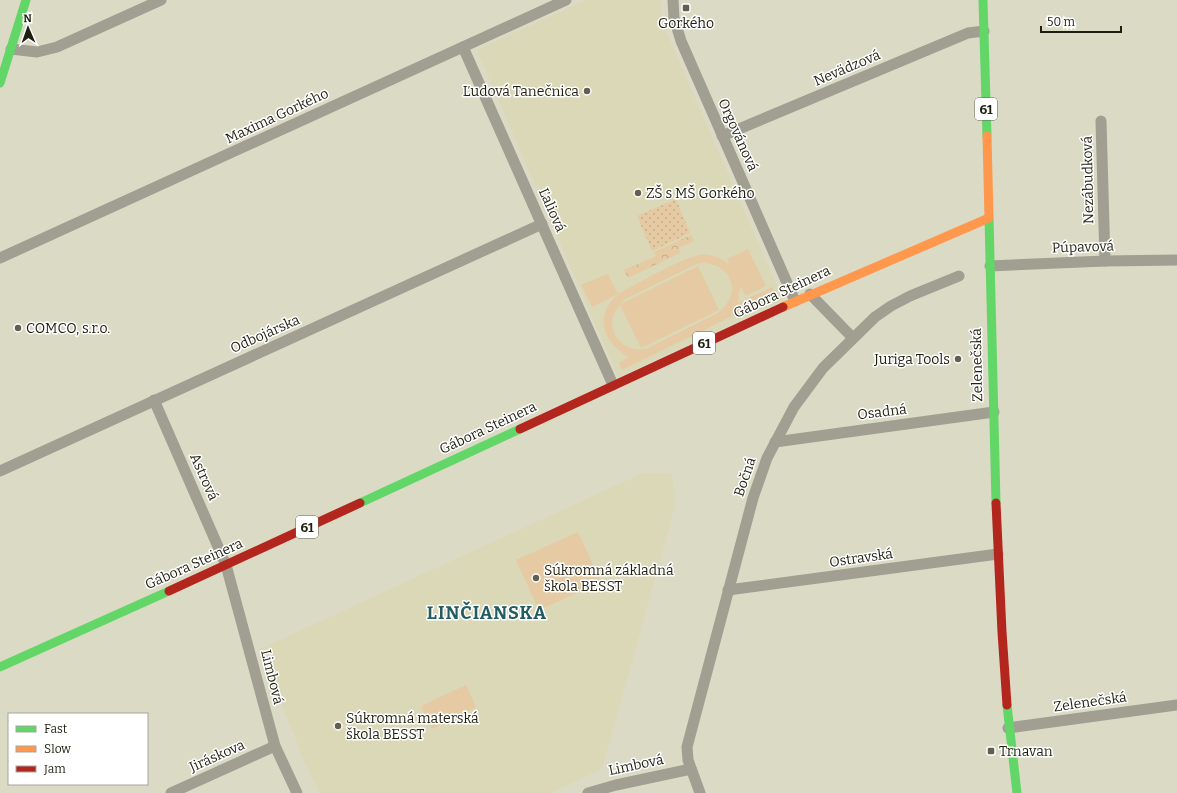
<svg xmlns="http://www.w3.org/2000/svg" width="1177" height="793" font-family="Bitter,serif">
<defs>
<pattern id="grass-dots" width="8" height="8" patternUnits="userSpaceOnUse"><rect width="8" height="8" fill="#e5caa3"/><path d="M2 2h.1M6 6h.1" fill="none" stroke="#c4ad8b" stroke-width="1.8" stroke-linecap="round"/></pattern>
<pattern id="park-crowns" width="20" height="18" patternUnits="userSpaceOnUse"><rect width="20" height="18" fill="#e5caa3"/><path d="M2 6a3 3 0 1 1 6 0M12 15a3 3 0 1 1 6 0" fill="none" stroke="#c4ad8b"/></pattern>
</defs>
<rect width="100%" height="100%" fill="#dbdac5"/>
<g fill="#dad8b7">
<path d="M586 0H661V20L783 300 618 377 477 50Z"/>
<path d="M643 473H672L675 506 602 769 551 793H320L305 763 260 649Z"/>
</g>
<path fill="url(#grass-dots)" d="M676 199 690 233 652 251 637 216Z"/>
<path fill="url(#park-crowns)" d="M691 235 694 241 679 248 680 253 628 278 624 270 656 256 654 252Z"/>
<g fill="#e5caa3" fill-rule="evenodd">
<path d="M748 249 766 286 746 296 740 286 738 303 772 287 775 295 622 370 619 363 629 357C600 341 593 311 623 291 641 282 685 256 701 255 712 253 721 259 730 265L727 259ZM699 263C731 261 744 293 718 313L646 349C620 353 601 326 620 305L641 348 719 310 698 266 621 304 625 299Z"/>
<path d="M608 274 618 294 592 307 581 285Z"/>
<path d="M578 532 601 582 539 610 516 560Z"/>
<path d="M466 685 476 707 432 729 421 706Z"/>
</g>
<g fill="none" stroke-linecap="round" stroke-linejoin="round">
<g stroke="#a19e92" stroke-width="11">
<path d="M673 0 674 18 681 41 795 301"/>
<path d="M463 47 613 385"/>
<path d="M11 49 37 52 57 47 161 0"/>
<path d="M1101 121 1105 261"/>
<path d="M722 136 968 33 984 31"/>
<path d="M0 258 566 0"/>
<path d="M990 266 1105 261 1177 260"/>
<path d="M810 294 852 337"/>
<path d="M154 400 226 565 275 746 297 793"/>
<path d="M775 442 994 412"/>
<path d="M0 471 542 224"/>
<path d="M728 590 998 554"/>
<path d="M1008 728 1177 705"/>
<path d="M171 793 275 746"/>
<path d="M588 793 616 785 691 769"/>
<path d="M700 793 688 760 687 747 753 498 767 458 794 407 823 368 875 317 891 306 910 296 959 276"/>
</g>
<g stroke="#63d668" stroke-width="9">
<path d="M983 0 987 136"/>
<path d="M0 83 26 0"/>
<path d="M989 218 996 503"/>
<path d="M360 503 520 429"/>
<path d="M0 667 169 591"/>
<path d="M1007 705 1017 793"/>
</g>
<path stroke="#ff974d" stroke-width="9" d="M783 307 989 218 987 136"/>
<g stroke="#b3261e" stroke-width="9">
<path d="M520 429 783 307"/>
<path d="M996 503 1002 632 1007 705"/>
<path d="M169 591 360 503"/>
</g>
</g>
<g fill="#616050" stroke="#fff" stroke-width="1.5">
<rect x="682" y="4" width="8" height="8" rx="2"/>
<circle cx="587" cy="91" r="4"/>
<circle cx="638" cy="193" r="4"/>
<circle cx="18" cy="328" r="4"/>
<circle cx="958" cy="359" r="4"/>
<circle cx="536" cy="578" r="4"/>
<circle cx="338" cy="726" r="4"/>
<rect x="987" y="747" width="8" height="8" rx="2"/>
</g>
<g text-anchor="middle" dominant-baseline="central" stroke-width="3" stroke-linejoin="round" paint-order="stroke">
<g fill="#fff" stroke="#626258" stroke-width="1">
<rect x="975" y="98" width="22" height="22" rx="3"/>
<rect x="693" y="332" width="22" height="22" rx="3"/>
<rect x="296" y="516" width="22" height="22" rx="3"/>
</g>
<g font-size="13" font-weight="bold" fill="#1f1f11">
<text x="986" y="109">61</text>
<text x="704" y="343">61</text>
<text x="307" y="527">61</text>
</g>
<g font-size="14" fill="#1f1f11" stroke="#fff" text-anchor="start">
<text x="686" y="23" text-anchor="middle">Gorkého</text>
<text x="579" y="91" text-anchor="end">Ľudová Tanečnica</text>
<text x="646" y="193">ZŠ s MŠ Gorkého</text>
<text x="26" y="328">COMCO, s.r.o.</text>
<text x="950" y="359" text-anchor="end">Juriga Tools</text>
<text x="544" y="570">Súkromná základná<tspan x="544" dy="16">škola BESST</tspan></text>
<text x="346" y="718">Súkromná materská<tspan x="346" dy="16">škola BESST</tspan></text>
<text x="999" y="751">Trnavan</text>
</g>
<g font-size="14" fill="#1f1f11" stroke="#fff">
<text transform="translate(847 68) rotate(-23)">Nevädzová</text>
<text transform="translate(277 116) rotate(-25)">Maxima Gorkého</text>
<text transform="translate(738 135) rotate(66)">Orgovánová</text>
<text transform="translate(1088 180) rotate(-91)">Nezábudková</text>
<text transform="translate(552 210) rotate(66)">Ľaliová</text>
<text transform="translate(1083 247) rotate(-2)">Púpavová</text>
<text transform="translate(782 292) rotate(-25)">Gábora Steinera</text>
<text transform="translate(265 334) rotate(-24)">Odbojárska</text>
<text transform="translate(977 365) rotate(-91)">Zelenečská</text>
<text transform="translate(882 412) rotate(-7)">Osadná</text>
<text transform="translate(488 428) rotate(-25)">Gábora Steinera</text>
<text transform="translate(204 477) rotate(66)">Astrová</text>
<text transform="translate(745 477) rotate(-71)">Bočná</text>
<text transform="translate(861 558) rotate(-8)">Ostravská</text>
<text transform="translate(194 564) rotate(-24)">Gábora Steinera</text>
<text transform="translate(272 677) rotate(76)">Limbová</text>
<text transform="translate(1090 702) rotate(-8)">Zelenečská</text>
<text transform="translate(217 756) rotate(-24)">Jiráskova</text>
<text transform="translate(636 765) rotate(-12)">Limbová</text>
</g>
<g font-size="18" font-weight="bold" letter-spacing="1" fill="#225c61" stroke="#fff">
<text x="487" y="613">LINČIANSKA</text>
</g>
</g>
<rect x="8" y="713" width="140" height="72" fill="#ffffff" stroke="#a5a5a0"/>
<rect x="16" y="726" width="20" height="6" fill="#63d668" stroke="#a5a5a0"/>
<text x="44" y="733" font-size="12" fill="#1f1f11">Fast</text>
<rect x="16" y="746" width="20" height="6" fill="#ff974d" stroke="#a5a5a0"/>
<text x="44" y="753" font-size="12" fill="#1f1f11">Slow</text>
<rect x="16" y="766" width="20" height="6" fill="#b3261e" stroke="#a5a5a0"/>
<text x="44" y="773" font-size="12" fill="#1f1f11">Jam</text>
<g transform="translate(28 28) rotate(358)" stroke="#ffffff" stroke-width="3" paint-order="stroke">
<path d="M0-3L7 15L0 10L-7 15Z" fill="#1f1f11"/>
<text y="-6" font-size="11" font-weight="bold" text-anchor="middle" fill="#1f1f11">N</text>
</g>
<path d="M1041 26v6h80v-6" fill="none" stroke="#1f1f11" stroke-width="2"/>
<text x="1047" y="26" font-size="12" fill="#1f1f11" stroke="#ffffff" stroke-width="3" paint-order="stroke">50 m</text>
</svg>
